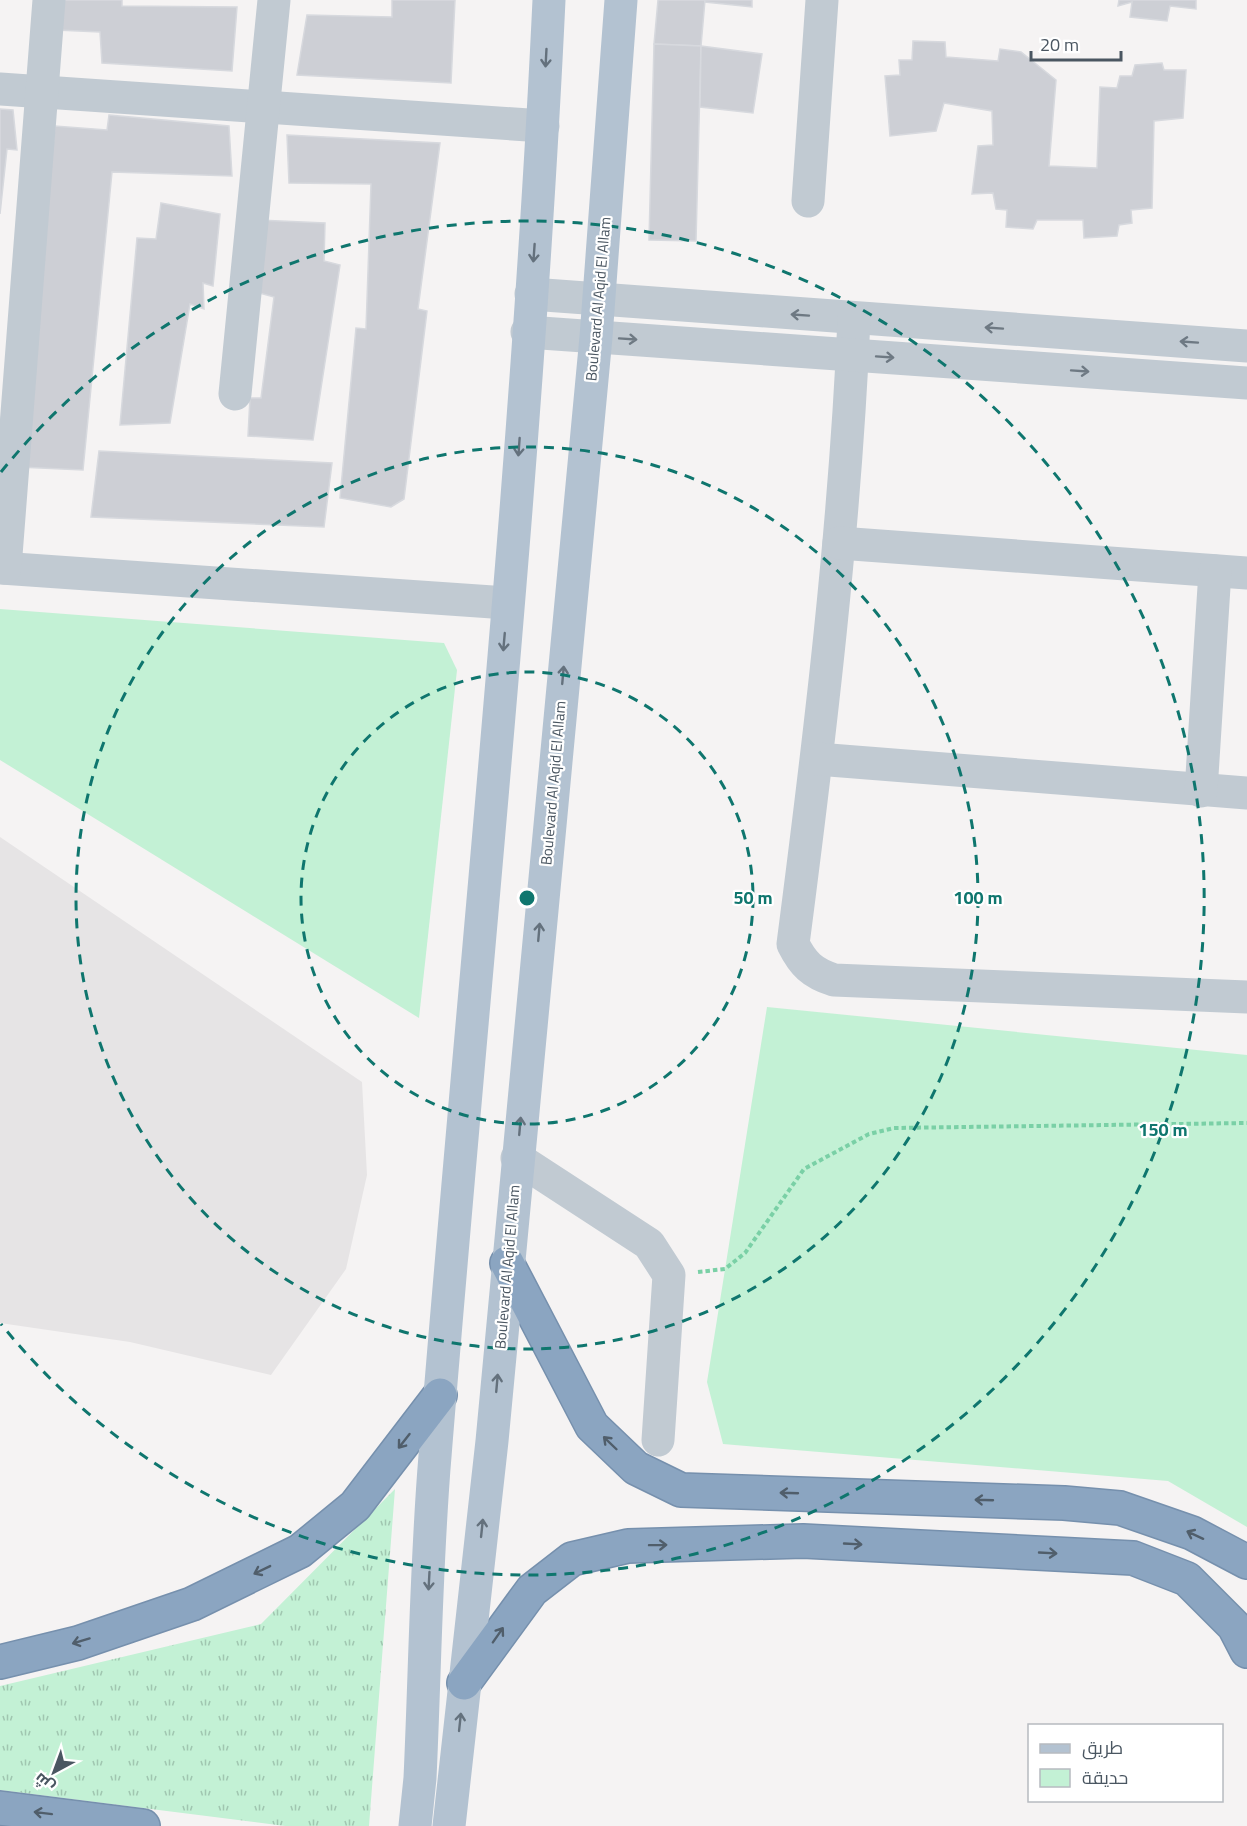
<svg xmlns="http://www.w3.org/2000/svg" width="1247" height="1826" font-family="'Titillium Web',Cairo,sans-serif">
<defs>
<pattern id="grass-tufts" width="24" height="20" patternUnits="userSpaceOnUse" patternTransform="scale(1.5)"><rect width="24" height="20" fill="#c3f1d5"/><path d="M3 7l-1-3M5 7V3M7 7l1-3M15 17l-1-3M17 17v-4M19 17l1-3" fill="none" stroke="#a0c6b0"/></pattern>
</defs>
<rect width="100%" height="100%" fill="#f5f3f3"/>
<path fill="#e6e4e5" d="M0 837 362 1082 367 1175 346 1269 271 1375 130 1342 0 1323Z"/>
<path fill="url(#grass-tufts)" d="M395 1489 369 1826H285L0 1790V1686L261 1624Z"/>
<g fill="#c3f1d5">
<path d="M0 609 444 643 457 670 419 1018 0 760Z"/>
<path d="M767 1007 1247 1055V1527L1168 1481 723 1444 707 1382Z"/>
</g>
<g fill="#cdcfd5" stroke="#d7d9de" stroke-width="1.5">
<path d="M59 0H122V6L237 7 232 71 102 63 100 32 57 30Z"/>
<path d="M392 0H455L451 83 297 75 307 15 392 17Z"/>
<path d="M658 0H705L701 46 654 44Z"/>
<path d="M705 0H752V7L705 2Z"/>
<path d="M1119 0H1196V9L1170 6 1167 21 1130 17 1132 2 1118 6Z"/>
<path d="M913 41 945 42 946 57 998 61 1000 49 1021 52 1056 80 1049 166 1097 168 1100 87 1117 88 1120 76H1132L1135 65 1162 63 1164 70H1186L1183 118 1154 121 1152 208 1131 210 1132 223 1119 225 1117 236 1084 238 1083 220H1037L1033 229 1006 227 1007 210 996 209 993 193 972 194 978 146 993 145 992 111 944 103 936 131 890 136 885 76 900 75 899 60H912Z"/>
<path d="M654 44 701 46 696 241 649 240Z"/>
<path d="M701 46 762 54 753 113 700 107Z"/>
<path d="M0 109 13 110 17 150 7 149 0 214Z"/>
<path d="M109 115 229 126 232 176 112 172 83 470 19 467 55 126 107 130Z"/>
<path d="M287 135 440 143 418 309 427 311 404 499 391 507 340 498 356 328 366 329 371 184 289 183Z"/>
<path d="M161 203 220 214 213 286 203 283 204 309 190 304 170 423 120 425 137 238 156 239Z"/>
<path d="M258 220 325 223 324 261 340 265 313 440 248 436 250 398H261L274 297 252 291Z"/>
<path d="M99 451 332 463 324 527 91 517Z"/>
</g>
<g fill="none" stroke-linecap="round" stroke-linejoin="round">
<defs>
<g id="highway">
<path d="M507 1263 592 1426 636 1468 681 1490 1064 1503 1120 1508 1192 1533 1247 1562"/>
<path d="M0 1662 78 1643 192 1604 300 1551 355 1506 440 1395"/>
<path d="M464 1683 532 1590 572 1559 628 1546 803 1541 1133 1558 1187 1579 1234 1626 1247 1651"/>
<path d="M0 1808 143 1826"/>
</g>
</defs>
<use href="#highway" stroke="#7690ad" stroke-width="36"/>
<path stroke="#7ad0a6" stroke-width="4" stroke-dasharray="4.5 3" stroke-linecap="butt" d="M698 1272 725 1269 745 1253 804 1169 869 1134 894 1128 1247 1123"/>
<g stroke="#c1cad2" stroke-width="33">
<path d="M0 89 543 126"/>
<path d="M808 201 822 0"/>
<path d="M531 294 1247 346"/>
<path d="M854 319C845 528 820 736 793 944 803 964 812 973 834 980L1247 997"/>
<path d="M527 332 1247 383"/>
<path d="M235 394 274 0"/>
<path d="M839 543 1247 573"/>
<path d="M0 568 507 603"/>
<path d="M5 568 49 0"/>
<path d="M817 759 1247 793"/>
<path d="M1201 791 1215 571"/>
<path d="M517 1158 649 1244 669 1275 658 1440"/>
</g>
<g stroke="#b3c2d1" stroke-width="33">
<path d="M415 1826 420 1778C425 1671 426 1563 435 1456 474 971 526 486 549 0"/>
<path d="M449 1826 492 1441 596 337 621 0"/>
</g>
<use href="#highway" stroke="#8ba5c1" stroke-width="33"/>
</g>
<defs><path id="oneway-shaft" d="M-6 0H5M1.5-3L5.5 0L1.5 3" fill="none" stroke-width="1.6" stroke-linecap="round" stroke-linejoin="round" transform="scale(1.5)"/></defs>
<g stroke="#64717d">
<use href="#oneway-shaft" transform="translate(546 58) rotate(93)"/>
<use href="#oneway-shaft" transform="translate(534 253) rotate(94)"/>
<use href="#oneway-shaft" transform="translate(519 447) rotate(94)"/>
<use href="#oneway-shaft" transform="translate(504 642) rotate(95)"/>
<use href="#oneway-shaft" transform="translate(563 675) rotate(-85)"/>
<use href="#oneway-shaft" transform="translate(539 932) rotate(-85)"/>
<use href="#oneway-shaft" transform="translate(520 1126) rotate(-85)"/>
<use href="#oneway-shaft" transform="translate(497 1383) rotate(-85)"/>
<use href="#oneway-shaft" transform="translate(482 1528) rotate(-84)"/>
<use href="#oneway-shaft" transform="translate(429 1581) rotate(93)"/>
<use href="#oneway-shaft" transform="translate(460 1722) rotate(-84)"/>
</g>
<g stroke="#6e7983">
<use href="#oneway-shaft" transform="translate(800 315) rotate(-176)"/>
<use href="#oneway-shaft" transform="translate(994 328) rotate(-176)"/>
<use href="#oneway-shaft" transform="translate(628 339) rotate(4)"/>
<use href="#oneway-shaft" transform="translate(1189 342) rotate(-176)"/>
<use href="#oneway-shaft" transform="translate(885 357) rotate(4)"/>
<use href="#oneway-shaft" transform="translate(1080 371) rotate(4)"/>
</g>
<g stroke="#505e6b">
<use href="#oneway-shaft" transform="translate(404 1441) rotate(128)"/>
<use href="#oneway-shaft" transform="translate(610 1443) rotate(-136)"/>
<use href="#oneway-shaft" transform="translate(789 1493) rotate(-178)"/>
<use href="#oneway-shaft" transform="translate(984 1500) rotate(-178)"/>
<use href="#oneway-shaft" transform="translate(1195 1535) rotate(-155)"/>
<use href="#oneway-shaft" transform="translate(853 1544) rotate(3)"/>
<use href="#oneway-shaft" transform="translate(658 1545) rotate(-1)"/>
<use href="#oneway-shaft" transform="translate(1048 1553) rotate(3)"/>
<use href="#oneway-shaft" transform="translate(262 1570) rotate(154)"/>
<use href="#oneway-shaft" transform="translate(498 1635) rotate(-55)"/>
<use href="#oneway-shaft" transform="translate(81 1641) rotate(163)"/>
<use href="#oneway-shaft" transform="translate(43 1813) rotate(-173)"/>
</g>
<g fill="none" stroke="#0f766e" stroke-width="3" stroke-dasharray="10 8">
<circle cx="527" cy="898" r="226"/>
<circle cx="527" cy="898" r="451"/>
<path d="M1 472A677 677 0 1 1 1 1324"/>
</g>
<g text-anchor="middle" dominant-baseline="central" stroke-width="4.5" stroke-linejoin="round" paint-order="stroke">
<g font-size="15" fill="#4a5661" stroke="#fff">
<text transform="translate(598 299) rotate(-85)">Boulevard Al Aqid El Allam</text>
<text transform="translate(553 783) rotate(-85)">Boulevard Al Aqid El Allam</text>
<text transform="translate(507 1267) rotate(-85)">Boulevard Al Aqid El Allam</text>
</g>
</g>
<circle cx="527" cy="898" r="9" fill="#0f766e" stroke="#fff" stroke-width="3"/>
<g font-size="18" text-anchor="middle" font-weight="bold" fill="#0f766e" stroke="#fff" stroke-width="4.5" stroke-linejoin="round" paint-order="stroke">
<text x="753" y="904">50 m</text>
<text x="978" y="904">100 m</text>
<text x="1163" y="1136">150 m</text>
</g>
<rect x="1028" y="1724" width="195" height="78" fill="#ffffff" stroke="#b7bbc0" stroke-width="1.5"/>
<rect x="1040" y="1744" width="30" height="9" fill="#b3c2d1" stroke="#b7bbc0" stroke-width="1.5"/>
<text x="1082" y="1754" font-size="18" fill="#4a5661">طريق</text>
<rect x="1040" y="1769" width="30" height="18" fill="#c3f1d5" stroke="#b7bbc0" stroke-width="1.5"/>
<text x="1082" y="1784" font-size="18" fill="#4a5661">حديقة</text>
<g transform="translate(54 1772) rotate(221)" stroke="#ffffff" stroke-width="4.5" paint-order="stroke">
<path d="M0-4.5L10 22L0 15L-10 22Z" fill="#4a5661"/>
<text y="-9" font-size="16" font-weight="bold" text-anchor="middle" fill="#4a5661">ش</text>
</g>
<path d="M1031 51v9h90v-9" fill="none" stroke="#4a5661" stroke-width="3"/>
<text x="1040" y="51" font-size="18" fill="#4a5661" stroke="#ffffff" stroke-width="4.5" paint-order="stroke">20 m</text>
</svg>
